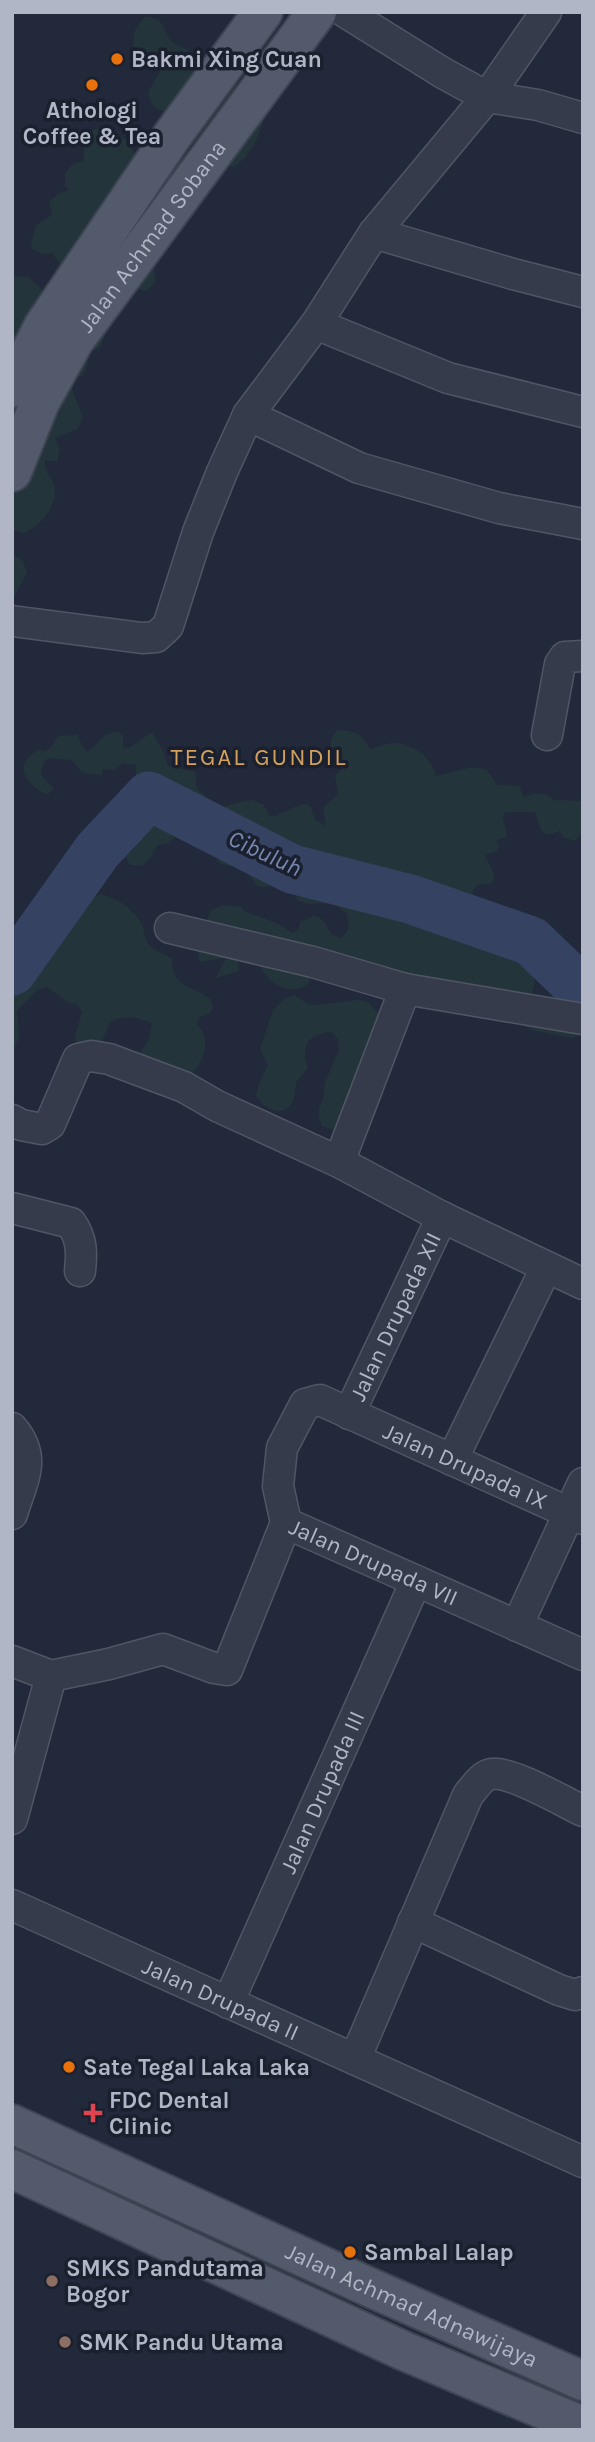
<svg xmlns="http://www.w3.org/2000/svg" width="595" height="2442" font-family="Karla,sans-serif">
<rect width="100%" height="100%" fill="#22293a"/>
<g fill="#23353b">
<path d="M144 17C164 16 162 28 171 41 176 46 185 47 191 52L194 64 198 68 255 51 256 58 240 70 237 84 265 108C264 129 251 157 233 167L227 166 204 134 198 138 170 169 172 175C170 183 166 183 160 187 149 196 150 207 149 220L137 224 130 239 154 263 155 282 147 291 134 289 105 323V336L100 348 87 352 85 357 88 363 83 375 71 380V386L83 417 78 429 55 438 60 449 57 462 45 460C45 475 50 473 54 485 59 506 41 525 24 533L12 530V276L28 277 47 294 63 268 52 253 43 254 32 249 31 243 36 225 52 215 49 202 58 194 69 190 65 186V173L73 164 84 161C83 144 84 130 104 127L125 139 136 155 141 156 171 112C157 111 152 107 148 93 151 85 156 80 160 72 167 57 143 53 133 46L134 32Z"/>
<path d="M12 553 23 561 27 573 12 600Z"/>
<path d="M338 730C354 730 363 735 370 749 377 747 384 744 392 743 411 742 433 757 435 776 450 775 473 762 487 771 492 775 494 781 497 785L519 786 524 797C535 793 545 790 553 800L583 801V832L575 841 563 837 560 831 547 835 541 830 535 812H505L503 818 507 837 496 840 499 846 497 851 485 855C488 866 498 871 492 883L477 885 473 890 472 897 489 939 508 944 516 953 514 958 537 949 558 952 562 957 557 967 552 969 534 963 532 968 535 981 532 994 536 998 563 995 582 1003 583 1034 572 1038 536 1031 525 1027 511 1016 415 1006 409 1002 359 992 307 973 310 981C291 1002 264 980 257 960L238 959 239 971 216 978 226 958 199 962 198 949 210 911 222 905 241 907 245 912 277 923 293 933 299 928 300 922 314 916 320 918 325 923 331 934 342 938 349 928 347 914 333 903 308 904 297 900 295 887 291 881C278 878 270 892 256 885 244 865 239 870 219 863L213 845 194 846 177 834 169 843 158 845 151 857 142 866 130 865C119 847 131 843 140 832 144 826 148 795 146 788 144 783 139 781 136 776V765L123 763 114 770 102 769V775C82 774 84 774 71 760L48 758 43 763 41 775 54 789 48 794C40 792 35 788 29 782 18 768 25 758 38 750L46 751 51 747 58 736 77 735 86 752C99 746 103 730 119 732L123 737V749L129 748 152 732 162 749 168 766 195 772 197 789 213 802V808L219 809C229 804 242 801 253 800L264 805 270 817C283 815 292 805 307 804L311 808 315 820 326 826 323 808 338 794 335 776 343 767C333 755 324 742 338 730Z"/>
<path d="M100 894C116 897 132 908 141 923 145 929 144 938 148 944 154 951 165 953 172 959 173 990 191 984 210 999L213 1007 209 1014 200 1017 196 1024C216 1041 200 1066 186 1082L139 1055 149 1039 152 1024C139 1016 123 1015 110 1022L99 1048 77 1053 75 1036 82 1012 77 1004 69 1003 47 987 38 989 17 1011 19 1037 12 1054V951C18 962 22 971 35 972 41 960 35 955 36 943 38 933 42 923 44 913L51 910H69Z"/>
<path d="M294 995 308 1004 316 1005 359 1000 368 1002 380 1015 340 1132 322 1126 319 1117V1108L323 1100 325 1083 339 1049 338 1040 332 1032C308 1033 300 1047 308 1068 305 1072 300 1077 297 1081 294 1088 296 1096 292 1103 281 1119 264 1108 256 1096L258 1086 268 1065 260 1049 273 1010 286 998Z"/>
</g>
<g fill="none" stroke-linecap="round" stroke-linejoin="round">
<path stroke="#354262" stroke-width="49" d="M12 971 98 850 149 796 292 869 410 899 531 941 583 991"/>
<defs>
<g id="minor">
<path d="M345 12 443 73 487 97 538 105 583 118"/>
<path d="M374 233 513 274 583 292"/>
<path d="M316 324 448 378 583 412"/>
<path d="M248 415 359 468 499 508 583 524"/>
<path d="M12 621 142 638 156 637 168 626 198 532 222 472 248 415 316 324 374 233 487 97 546 12"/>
<path d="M547 735 560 664 565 657 583 656"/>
<path d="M170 928 313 962 405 989 583 1019"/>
<path d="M12 1120 21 1125 42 1129 50 1124 78 1059 91 1056 109 1059 184 1087 217 1106 339 1162 442 1217 583 1284"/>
<path d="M339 1162 405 989"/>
<path d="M12 1208 71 1223C82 1239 82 1252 80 1271"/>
<path id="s1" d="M349 1414 442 1217"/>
<path d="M12 1428C38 1458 22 1480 12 1514"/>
<path d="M452 1460 546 1268"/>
<path id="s2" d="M286 1523 583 1655"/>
<path d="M517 1626 583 1483"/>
<path id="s3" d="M12 1661 51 1676 109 1664 163 1649 214 1668 227 1670 286 1523 278 1486 282 1448 305 1404 320 1400 583 1519"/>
<path d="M12 1819 51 1676"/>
<path id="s4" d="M12 1905 583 2162"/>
<path d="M413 1922 559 1990 575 1995 583 1992"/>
<path id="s5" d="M228 2003 416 1581"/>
<path d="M355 2059 468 1795C475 1787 482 1775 492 1774 511 1771 564 1802 583 1811"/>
</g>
<g id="primary">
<path d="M12 388 43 327 172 136 263 12"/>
<path id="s6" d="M12 472 40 402 74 341 317 12"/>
<path id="s7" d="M12 2124 371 2288 583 2381"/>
<path d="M12 2169 404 2351 583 2426"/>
</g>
</defs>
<use href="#minor" stroke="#505665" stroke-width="33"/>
<use href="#primary" stroke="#3e4453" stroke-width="42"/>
<use href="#minor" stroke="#353b4a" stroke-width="30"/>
<use href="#primary" stroke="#535a6b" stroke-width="38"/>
</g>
<g fill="#e8710a" stroke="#1b202f" stroke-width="2.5">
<circle cx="117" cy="59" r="7"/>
<circle cx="92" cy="85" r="7"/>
<circle cx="69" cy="2067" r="7"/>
<circle cx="350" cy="2252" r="7"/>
</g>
<path fill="#e0444e" stroke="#1b202f" stroke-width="2.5" d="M89.5 2102.5h7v7h7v7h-7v7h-7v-7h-7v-7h7z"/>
<g fill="#8d6e63" stroke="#1b202f" stroke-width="2.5">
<circle cx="52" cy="2281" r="7"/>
<circle cx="65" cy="2342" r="7"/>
</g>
<g text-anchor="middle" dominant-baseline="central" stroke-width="7" stroke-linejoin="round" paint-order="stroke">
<g font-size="23" font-weight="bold" fill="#b0b6c6" stroke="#1b202f" text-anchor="start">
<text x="131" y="59">Bakmi Xing Cuan</text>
<text x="92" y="110" text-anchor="middle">Athologi<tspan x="92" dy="26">Coffee &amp; Tea</tspan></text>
<text x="83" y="2067">Sate Tegal Laka Laka</text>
<text x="109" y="2100">FDC Dental<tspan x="109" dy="26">Clinic</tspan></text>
<text x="364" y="2252">Sambal Lalap</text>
<text x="66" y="2268">SMKS Pandutama<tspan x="66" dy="26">Bogor</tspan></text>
<text x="79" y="2342">SMK Pandu Utama</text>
</g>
<g font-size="23" fill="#b0b6c6" stroke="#1b202f">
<text stroke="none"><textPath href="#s6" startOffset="276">Jalan Achmad Sobana</textPath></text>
<text stroke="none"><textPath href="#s1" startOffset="108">Jalan Drupada XII</textPath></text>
<text stroke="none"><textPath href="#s3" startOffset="684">Jalan Drupada IX</textPath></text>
<text stroke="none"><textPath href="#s2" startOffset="96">Jalan Drupada VII</textPath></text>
<text stroke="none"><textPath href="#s5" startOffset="231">Jalan Drupada III</textPath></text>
<text stroke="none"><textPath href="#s4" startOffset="229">Jalan Drupada II</textPath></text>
<text stroke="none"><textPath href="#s7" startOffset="439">Jalan Achmad Adnawijaya</textPath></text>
</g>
<g font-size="24" letter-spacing="2" fill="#d4a15d" stroke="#1b202f">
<text x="259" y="757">TEGAL GUNDIL</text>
</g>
<g font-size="24" font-style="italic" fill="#7888af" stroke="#1b202f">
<text transform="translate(265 853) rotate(25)">Cibuluh</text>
</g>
</g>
<rect width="595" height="2442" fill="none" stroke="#b0b6c6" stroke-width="28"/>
</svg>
